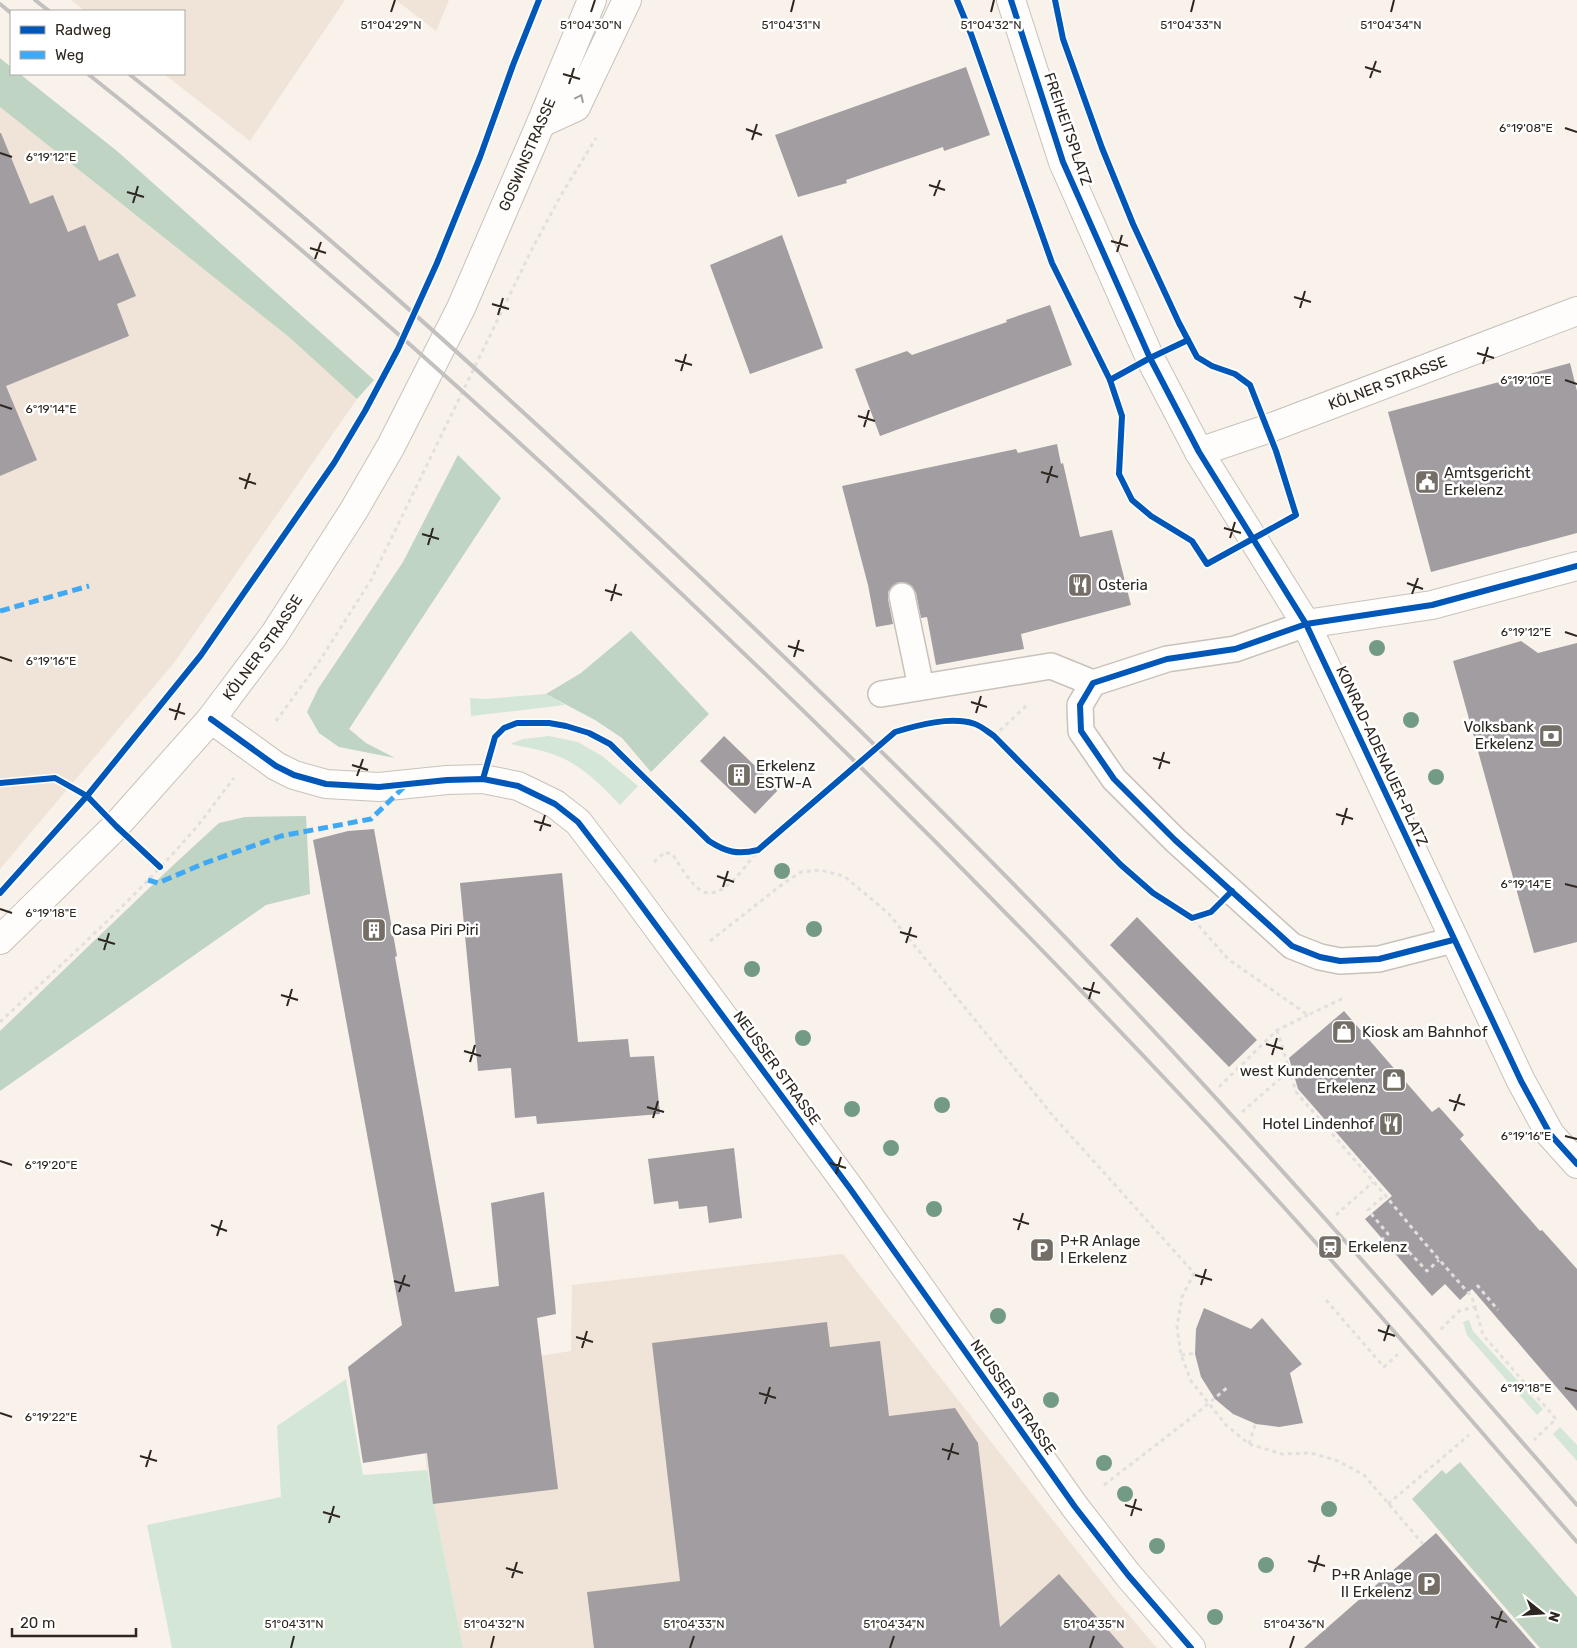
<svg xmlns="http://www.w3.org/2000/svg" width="1577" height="1648" font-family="Rubik,sans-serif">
<rect width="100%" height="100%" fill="#f8f2eb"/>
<g fill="#efe4d7">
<path d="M71 0H345L250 141 164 74H184V11H85Z"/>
<path d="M396 0H449L436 31Z"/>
<path d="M0 107 289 337 357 399 174 663 0 869Z"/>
<path d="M843 1254 1115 1599 1157 1648H463L427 1470 414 1376 571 1351 572 1285Z"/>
</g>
<g fill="#d4e6d6">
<path d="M546 694 565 705 471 716 470 698 485 699Z"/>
<path d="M549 736 578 742 602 756 638 786 620 805C601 785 580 763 552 754 539 749 524 747 510 744L523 739Z"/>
<path d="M1469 1320 1473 1331 1543 1409 1537 1415 1467 1335 1463 1322Z"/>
<path d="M346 1379 363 1475 427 1470 463 1648H172L147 1525 281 1497 277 1426Z"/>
<path d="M1560 1427 1577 1445V1461L1553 1434Z"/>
</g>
<g fill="#bfd4c2">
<path d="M0 58 11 67V74H20L117 151 374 380 357 399 289 337 0 107Z"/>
<path d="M458 455 501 498 349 729 366 743 395 758 339 747 319 733 307 712 318 689 403 562Z"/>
<path d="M631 631 709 714 651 772 622 738 595 720 546 694 581 673Z"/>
<path d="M306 816 310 894 266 905 0 1091V1031L168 870 219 823 245 817Z"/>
<path d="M1460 1462 1577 1597V1648H1540L1412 1499 1442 1470 1446 1474Z"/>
</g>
<g fill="#a29da1">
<path d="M966 67 990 135 944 151 943 147 846 180 847 183 798 197 775 135Z"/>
<path d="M0 133H1L30 204 53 195 68 232 85 225 99 261 118 253 136 296 117 304 129 336 6 386 37 460 0 476Z"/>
<path d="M782 235 823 348 750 374 710 265Z"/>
<path d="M1050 305 1072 365 880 436 855 369 907 351 912 355 1007 322 1006 320Z"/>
<path d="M1570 363 1577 391V533L1431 572 1388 412Z"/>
<path d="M1057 444 1061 464 1063 463 1080 537 1112 530 1131 605 1021 634 1024 649 936 665 927 617 921 618 916 593 912 586 907 583 899 582 892 586 888 592V599L893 624 876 627 868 585 842 486 1016 449 1018 453Z"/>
<path d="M1521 641 1538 653 1577 643V942L1534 953 1453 661Z"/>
<path d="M724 736 779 789 755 814 700 761Z"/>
<path d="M374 829 397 956 395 957 455 1292 499 1286 491 1203 544 1192 556 1314 537 1318 558 1489 433 1504 427 1453 363 1463 348 1367 402 1325 313 840 348 831Z"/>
<path d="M562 873 578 1042 628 1039 630 1057 654 1056 660 1114 537 1124 536 1116 515 1118 511 1068 478 1071 460 883Z"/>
<path d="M1137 917 1257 1040 1229 1067 1110 945Z"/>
<path d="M1344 1011 1432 1112 1439 1107 1464 1135 1460 1139 1540 1231 1542 1230 1577 1269V1411L1472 1289 1460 1300 1445 1284 1432 1296 1365 1219 1392 1196 1298 1089 1289 1058Z"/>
<path d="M734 1148 742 1218 709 1223 707 1206 679 1209 678 1201 654 1204 648 1159Z"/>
<path d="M1204 1308 1251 1329 1262 1318 1302 1364 1290 1373 1303 1423 1279 1427 1256 1424 1233 1414 1215 1399 1201 1377 1195 1354 1196 1329Z"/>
<path d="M827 1322 830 1347 880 1341 889 1416 955 1408 978 1443 1000 1627 1059 1574 1124 1648H594L587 1592 680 1581 652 1343Z"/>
<path d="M1436 1533 1536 1648H1304L1353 1605Z"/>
</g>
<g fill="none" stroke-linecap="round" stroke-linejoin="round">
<defs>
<g id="lane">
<path d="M902 596 921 687"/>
<path d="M1306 624 1235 649 1167 659 1093 683 1080 705 1081 731 1114 779 1175 840 1292 946 1320 957 1340 961 1379 959 1453 940"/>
<path d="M881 694 1051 666 1093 683"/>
</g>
<g id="street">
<path id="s1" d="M1199 452 1267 429 1577 311"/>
<path d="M1306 624 1432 605 1577 566"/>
<path d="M211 719 276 766 294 775 326 784 379 787 447 780 483 779 518 786 555 804 578 822 627 886 851 1190 1075 1507 1128 1575 1191 1648"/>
</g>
<g id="secondary">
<path d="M1011 0 1063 162 1150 358 1199 452 1306 624 1521 1081 1550 1134 1577 1164"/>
<path d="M541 123 576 107 627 0"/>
<path id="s2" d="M0 940 116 826 211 719 274 635 354 510 391 446 461 308 541 123 592 0"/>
</g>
</defs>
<use href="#lane" stroke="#c8c2bb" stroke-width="28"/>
<use href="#street" stroke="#c8c2bb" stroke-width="30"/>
<use href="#secondary" stroke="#c8c2bb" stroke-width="30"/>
<g stroke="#e2e0de" stroke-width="3" stroke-dasharray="4 4" stroke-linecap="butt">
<path d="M276 721 317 665 371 580 532 249 560 197 596 138"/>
<path d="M895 732C918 725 951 716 975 724 981 726 988 732 994 736L1121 865 1153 893 1192 918 1228 959 1308 1015 1346 997"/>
<path d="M994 736 1027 705"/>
<path d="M493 745C498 727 512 724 529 723 549 723 570 725 589 733 613 743 630 764 648 781 669 801 689 821 709 841 724 851 746 860 763 846"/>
<path d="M654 862 665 852 673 855C679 864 690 883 699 889 720 906 747 864 758 850"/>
<path d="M710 941 784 883 801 872 820 870 844 876 888 913 1054 1117 1194 1273 1182 1297 1177 1327 1181 1355 1191 1381 1226 1425 1249 1444 1282 1454 1311 1453 1338 1461 1364 1475 1423 1544"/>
<path d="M0 1022C68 958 139 895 199 824 211 809 222 793 234 778"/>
<path d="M1277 1030 1296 1092 1385 1195 1422 1240 1472 1297 1475 1307 1459 1311 1438 1332"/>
<path d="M1219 1087 1277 1030 1308 1015"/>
<path d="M1242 1112 1289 1071"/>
<path d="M1336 1215 1373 1182"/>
<path d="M1369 1251 1388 1234 1368 1210 1385 1195"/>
<path d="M1409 1252 1427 1271 1439 1260"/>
<path d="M1477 1285 1498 1310"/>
<path d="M1326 1300 1384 1367 1398 1354"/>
<path d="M1475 1307 1483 1335 1556 1419 1534 1440"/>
<path d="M1181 1355 1196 1353"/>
<path d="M1249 1444 1256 1422"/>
<path d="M1104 1485 1196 1414 1229 1386"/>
<path d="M1388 1504 1469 1435"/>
</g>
<use href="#lane" stroke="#fefdfc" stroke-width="25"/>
<use href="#street" stroke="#fefdfc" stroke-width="28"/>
<use href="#secondary" stroke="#fefdfc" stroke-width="28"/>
<g stroke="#c2c1bf" stroke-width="4">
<path d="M35 0 49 11"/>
<path d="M0 4 11 13"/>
<path d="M88 74C267 216 438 366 605 522 805 708 999 902 1186 1101 1321 1244 1448 1394 1577 1542"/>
<path d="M129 74C298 207 458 351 615 497 788 658 957 822 1119 994 1276 1160 1426 1332 1577 1505"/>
</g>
<g stroke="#3fa9f5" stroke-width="5" stroke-dasharray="10 5" stroke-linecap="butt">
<path d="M0 611 89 586"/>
<path d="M148 880 158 883 205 863 281 836 371 819 406 785"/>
</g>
<defs>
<g id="cycleway">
<path d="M957 0 971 34 1052 263 1110 380 1122 416 1119 474 1132 500 1151 516 1192 541 1207 564 1296 515 1276 451 1250 385 1235 374 1212 366 1197 357 1179 323 1133 224 1102 148 1063 39 1055 0"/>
<path d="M1011 0 1063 162 1150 358 1199 452 1306 624 1521 1081 1550 1134 1577 1164"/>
<path d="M1110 380 1150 358 1188 340"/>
<path d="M211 719 276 766 294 775 326 784 379 787 447 780 483 779 518 786 555 804 578 822 627 886 851 1190 1075 1507 1128 1575 1191 1648"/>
<path d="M483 779 495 737 504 728 517 723H549L566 726 589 733 610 744 709 841C726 852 737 855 758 850L895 732C918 725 951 716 975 724 981 726 988 732 994 736L1121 865 1153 893 1192 918 1211 912 1232 891"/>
<path d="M0 783 55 778 87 796 116 826 160 867"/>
<path d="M0 893 87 796 201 655 334 463 365 411 398 349 437 263 480 157 513 65 539 0"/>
<path d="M1453 940 1379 959 1340 961 1320 957 1292 946 1175 840 1114 779 1081 731 1080 705 1093 683 1167 659 1235 649 1306 624 1432 605 1577 566"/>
</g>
</defs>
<use href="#cycleway" stroke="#fff" stroke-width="9"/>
<use href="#cycleway" stroke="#0057b8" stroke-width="6"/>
</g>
<g fill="#739a84">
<circle cx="1377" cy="648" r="8"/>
<circle cx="1411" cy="720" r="8"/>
<circle cx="1436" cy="777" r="8"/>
<circle cx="782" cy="871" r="8"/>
<circle cx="814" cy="929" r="8"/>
<circle cx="752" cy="969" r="8"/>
<circle cx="803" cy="1038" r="8"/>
<circle cx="942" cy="1105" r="8"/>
<circle cx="852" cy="1109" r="8"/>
<circle cx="891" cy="1148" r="8"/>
<circle cx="934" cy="1209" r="8"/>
<circle cx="998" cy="1316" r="8"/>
<circle cx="1051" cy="1400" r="8"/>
<circle cx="1104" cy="1463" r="8"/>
<circle cx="1125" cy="1494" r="8"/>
<circle cx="1329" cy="1509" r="8"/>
<circle cx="1157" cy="1546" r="8"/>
<circle cx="1266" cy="1565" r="8"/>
<circle cx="1215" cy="1617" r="8"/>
</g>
<defs><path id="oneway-chevron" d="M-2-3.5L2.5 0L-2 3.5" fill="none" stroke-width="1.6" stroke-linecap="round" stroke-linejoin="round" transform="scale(1.25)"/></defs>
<use stroke="#a09d99" href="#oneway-chevron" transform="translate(580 98) rotate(-65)"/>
<path fill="none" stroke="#2e2720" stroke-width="2" d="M391 12 395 0M591 12 595 0M791 12 794 0M991 12 994 0M1191 12 1194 0M1391 12 1394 0M1365 67 1381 72M563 74 580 79M1370 78 1376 61M569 84 574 68M1565 128 1577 132M746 129 762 135M752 140 757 124M0 153 12 157M929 185 945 190M127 192 144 197M934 196 940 180M133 203 138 186M1111 241 1128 246M310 248 326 253M1117 252 1122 235M315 259 321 242M1294 297 1311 302M492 304 509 309M1300 308 1305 291M498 315 503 298M1477 353 1494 358M675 360 692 365M1483 364 1488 347M681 371 686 354M1565 380 1577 384M0 405 12 409M858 416 875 421M864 427 869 410M1041 472 1058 477M239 478 256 484M1047 483 1052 466M245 489 250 473M1224 528 1241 533M422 534 439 539M1230 538 1235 522M428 545 433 528M1407 583 1423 589M605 590 622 595M1412 594 1418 578M611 601 616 584M1565 632 1577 636M788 646 804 651M0 657 12 661M794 657 799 640M971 702 987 707M169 709 185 714M976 713 981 696M175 720 180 703M1153 758 1170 763M352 765 368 770M1159 769 1164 752M357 776 363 759M1336 814 1353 819M534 821 551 826M1342 825 1347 808M540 831 545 815M717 876 734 882M1565 884 1577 887M723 887 728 871M0 909 12 913M900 932 917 937M98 939 115 944M906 943 911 927M104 950 109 933M1083 988 1100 993M281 995 298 1000M1089 999 1094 982M287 1006 292 989M1266 1044 1283 1049M464 1051 481 1056M1272 1055 1277 1038M470 1062 475 1045M1449 1100 1465 1105M647 1107 664 1112M1454 1111 1460 1094M653 1118 658 1101M1565 1136 1577 1139M0 1161 12 1165M830 1163 846 1168M836 1174 841 1157M1013 1219 1029 1224M211 1225 227 1231M1018 1230 1023 1213M217 1236 222 1220M1195 1275 1212 1280M394 1281 410 1286M1201 1285 1206 1269M399 1292 405 1275M1378 1330 1395 1336M576 1337 593 1342M1384 1341 1389 1325M582 1348 587 1331M1565 1388 1577 1391M759 1393 776 1398M765 1404 770 1387M0 1413 12 1417M942 1449 959 1454M140 1456 157 1461M948 1460 953 1443M146 1467 151 1450M1125 1505 1142 1510M323 1512 340 1517M1131 1516 1136 1499M329 1523 334 1506M1308 1561 1325 1566M506 1568 523 1573M1314 1572 1319 1555M512 1578 517 1562M1491 1617 1507 1622M1496 1628 1502 1611M291 1648 294 1636M491 1648 494 1636M690 1648 694 1636M890 1648 894 1636M1090 1648 1094 1636M1290 1648 1294 1636"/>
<defs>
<symbol id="civic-square" viewBox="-11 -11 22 22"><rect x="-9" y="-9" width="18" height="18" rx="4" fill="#756e67" stroke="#fff"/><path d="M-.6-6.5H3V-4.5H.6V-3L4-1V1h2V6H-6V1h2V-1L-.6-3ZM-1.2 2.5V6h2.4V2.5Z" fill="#fff"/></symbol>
<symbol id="restaurant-square" viewBox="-11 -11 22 22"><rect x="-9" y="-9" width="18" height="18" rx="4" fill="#756e67" stroke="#fff"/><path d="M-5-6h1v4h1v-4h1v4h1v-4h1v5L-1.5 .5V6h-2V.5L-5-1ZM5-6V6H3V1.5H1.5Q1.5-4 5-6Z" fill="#fff"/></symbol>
<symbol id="bank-square" viewBox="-11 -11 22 22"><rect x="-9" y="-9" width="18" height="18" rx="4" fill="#756e67" stroke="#fff"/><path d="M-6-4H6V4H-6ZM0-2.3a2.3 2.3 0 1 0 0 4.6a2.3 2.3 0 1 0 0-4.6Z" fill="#fff"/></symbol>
<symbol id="building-square" viewBox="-11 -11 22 22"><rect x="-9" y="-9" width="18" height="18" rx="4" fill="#756e67" stroke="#fff"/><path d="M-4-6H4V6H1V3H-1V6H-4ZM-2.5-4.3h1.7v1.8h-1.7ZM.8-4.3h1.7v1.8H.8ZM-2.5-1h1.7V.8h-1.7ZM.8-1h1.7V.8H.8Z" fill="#fff"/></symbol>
<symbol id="shop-square" viewBox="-11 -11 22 22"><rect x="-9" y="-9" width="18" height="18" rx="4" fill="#756e67" stroke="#fff"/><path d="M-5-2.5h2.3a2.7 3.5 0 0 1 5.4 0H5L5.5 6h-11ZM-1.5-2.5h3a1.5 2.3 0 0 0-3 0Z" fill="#fff"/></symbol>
<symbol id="station-square" viewBox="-11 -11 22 22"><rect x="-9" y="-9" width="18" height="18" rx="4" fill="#756e67" stroke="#fff"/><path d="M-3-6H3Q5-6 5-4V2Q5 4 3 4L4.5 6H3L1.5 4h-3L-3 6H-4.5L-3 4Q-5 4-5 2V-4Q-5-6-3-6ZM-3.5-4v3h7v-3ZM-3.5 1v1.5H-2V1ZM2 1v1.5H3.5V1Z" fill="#fff"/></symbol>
<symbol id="parking-square" viewBox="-11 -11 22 22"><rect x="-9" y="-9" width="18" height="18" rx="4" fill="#756e67" stroke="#fff"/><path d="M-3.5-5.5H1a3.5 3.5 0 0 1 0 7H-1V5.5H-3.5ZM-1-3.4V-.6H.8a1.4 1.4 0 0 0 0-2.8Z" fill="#fff"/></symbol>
</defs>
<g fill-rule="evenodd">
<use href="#civic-square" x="1413" y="468" width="28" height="28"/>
<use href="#restaurant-square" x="1066" y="571" width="28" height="28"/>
<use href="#bank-square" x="1537" y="722" width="28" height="28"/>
<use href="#building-square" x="725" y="761" width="28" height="28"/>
<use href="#building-square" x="360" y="916" width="28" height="28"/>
<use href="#shop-square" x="1330" y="1018" width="28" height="28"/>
<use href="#shop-square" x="1380" y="1066" width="28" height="28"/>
<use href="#restaurant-square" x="1377" y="1110" width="28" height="28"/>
<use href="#station-square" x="1316" y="1233" width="28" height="28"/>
<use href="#parking-square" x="1028" y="1236" width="28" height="28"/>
<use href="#parking-square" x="1415" y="1570" width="28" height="28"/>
</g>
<g text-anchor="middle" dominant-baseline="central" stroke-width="5" stroke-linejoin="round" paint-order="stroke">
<g font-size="15" fill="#2e2720" stroke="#fff">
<text transform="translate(1068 129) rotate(71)">FREIHEITSPLATZ</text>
<text stroke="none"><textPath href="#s2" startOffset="955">GOSWINSTRASSE</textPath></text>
<text stroke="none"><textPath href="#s1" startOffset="201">KÖLNER STRASSE</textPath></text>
<text stroke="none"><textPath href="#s2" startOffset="394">KÖLNER STRASSE</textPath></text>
<text transform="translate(1382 756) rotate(65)">KONRAD-ADENAUER-PLATZ</text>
<text transform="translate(777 1068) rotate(54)">NEUSSER STRASSE</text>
<text transform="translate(1013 1397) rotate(55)">NEUSSER STRASSE</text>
</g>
<g font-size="15" fill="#2e2720" stroke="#fff" text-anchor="start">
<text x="1444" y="473">Amtsgericht<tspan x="1444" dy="17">Erkelenz</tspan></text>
<text x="1098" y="585">Osteria</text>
<text x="1534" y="727" text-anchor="end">Volksbank<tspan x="1534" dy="17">Erkelenz</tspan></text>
<text x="756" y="766">Erkelenz<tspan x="756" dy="17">ESTW-A</tspan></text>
<text x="392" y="930">Casa Piri Piri</text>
<text x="1362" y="1032">Kiosk am Bahnhof</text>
<text x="1376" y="1071" text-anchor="end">west Kundencenter<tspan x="1376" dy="17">Erkelenz</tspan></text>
<text x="1374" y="1124" text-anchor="end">Hotel Lindenhof</text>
<text x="1060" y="1241">P+R Anlage<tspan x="1060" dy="17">I Erkelenz</tspan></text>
<text x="1348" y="1247">Erkelenz</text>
<text x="1412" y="1575" text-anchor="end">P+R Anlage<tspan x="1412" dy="17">II Erkelenz</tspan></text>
</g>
</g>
<g font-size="12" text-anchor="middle" fill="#2e2720" stroke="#fff" stroke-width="5" stroke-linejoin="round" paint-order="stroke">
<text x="391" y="29">51°04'29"N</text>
<text x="591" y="29">51°04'30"N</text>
<text x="791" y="29">51°04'31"N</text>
<text x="991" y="29">51°04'32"N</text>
<text x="1191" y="29">51°04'33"N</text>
<text x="1391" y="29">51°04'34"N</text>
<text x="1526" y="132">6°19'08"E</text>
<text x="51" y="161">6°19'12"E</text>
<text x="1526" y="384">6°19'10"E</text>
<text x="51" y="413">6°19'14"E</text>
<text x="1526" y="636">6°19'12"E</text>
<text x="51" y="665">6°19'16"E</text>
<text x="1526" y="888">6°19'14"E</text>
<text x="51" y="917">6°19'18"E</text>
<text x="1526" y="1140">6°19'16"E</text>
<text x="51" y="1169">6°19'20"E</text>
<text x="1526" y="1392">6°19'18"E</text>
<text x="51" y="1421">6°19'22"E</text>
<text x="294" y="1628">51°04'31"N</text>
<text x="494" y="1628">51°04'32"N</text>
<text x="694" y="1628">51°04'33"N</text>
<text x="894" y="1628">51°04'34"N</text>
<text x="1094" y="1628">51°04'35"N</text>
<text x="1294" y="1628">51°04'36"N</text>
</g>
<rect x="10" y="10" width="175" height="65" fill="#ffffff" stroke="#aba9a6"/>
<rect x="20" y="26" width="25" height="8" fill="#0057b8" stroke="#aba9a6"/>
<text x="55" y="35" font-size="15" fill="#2e2720">Radweg</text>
<rect x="20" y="51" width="25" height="8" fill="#3fa9f5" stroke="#aba9a6"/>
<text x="55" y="60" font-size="15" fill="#2e2720">Weg</text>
<g transform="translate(1542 1613) rotate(107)" stroke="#ffffff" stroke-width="4" paint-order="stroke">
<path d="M0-4L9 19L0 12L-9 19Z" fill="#2e2720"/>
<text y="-8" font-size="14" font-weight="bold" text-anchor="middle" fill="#2e2720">N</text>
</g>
<path d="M12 1628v8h124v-8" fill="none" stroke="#2e2720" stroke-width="2.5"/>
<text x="20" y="1628" font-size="15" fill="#2e2720" stroke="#ffffff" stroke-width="4" paint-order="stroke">20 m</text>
</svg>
